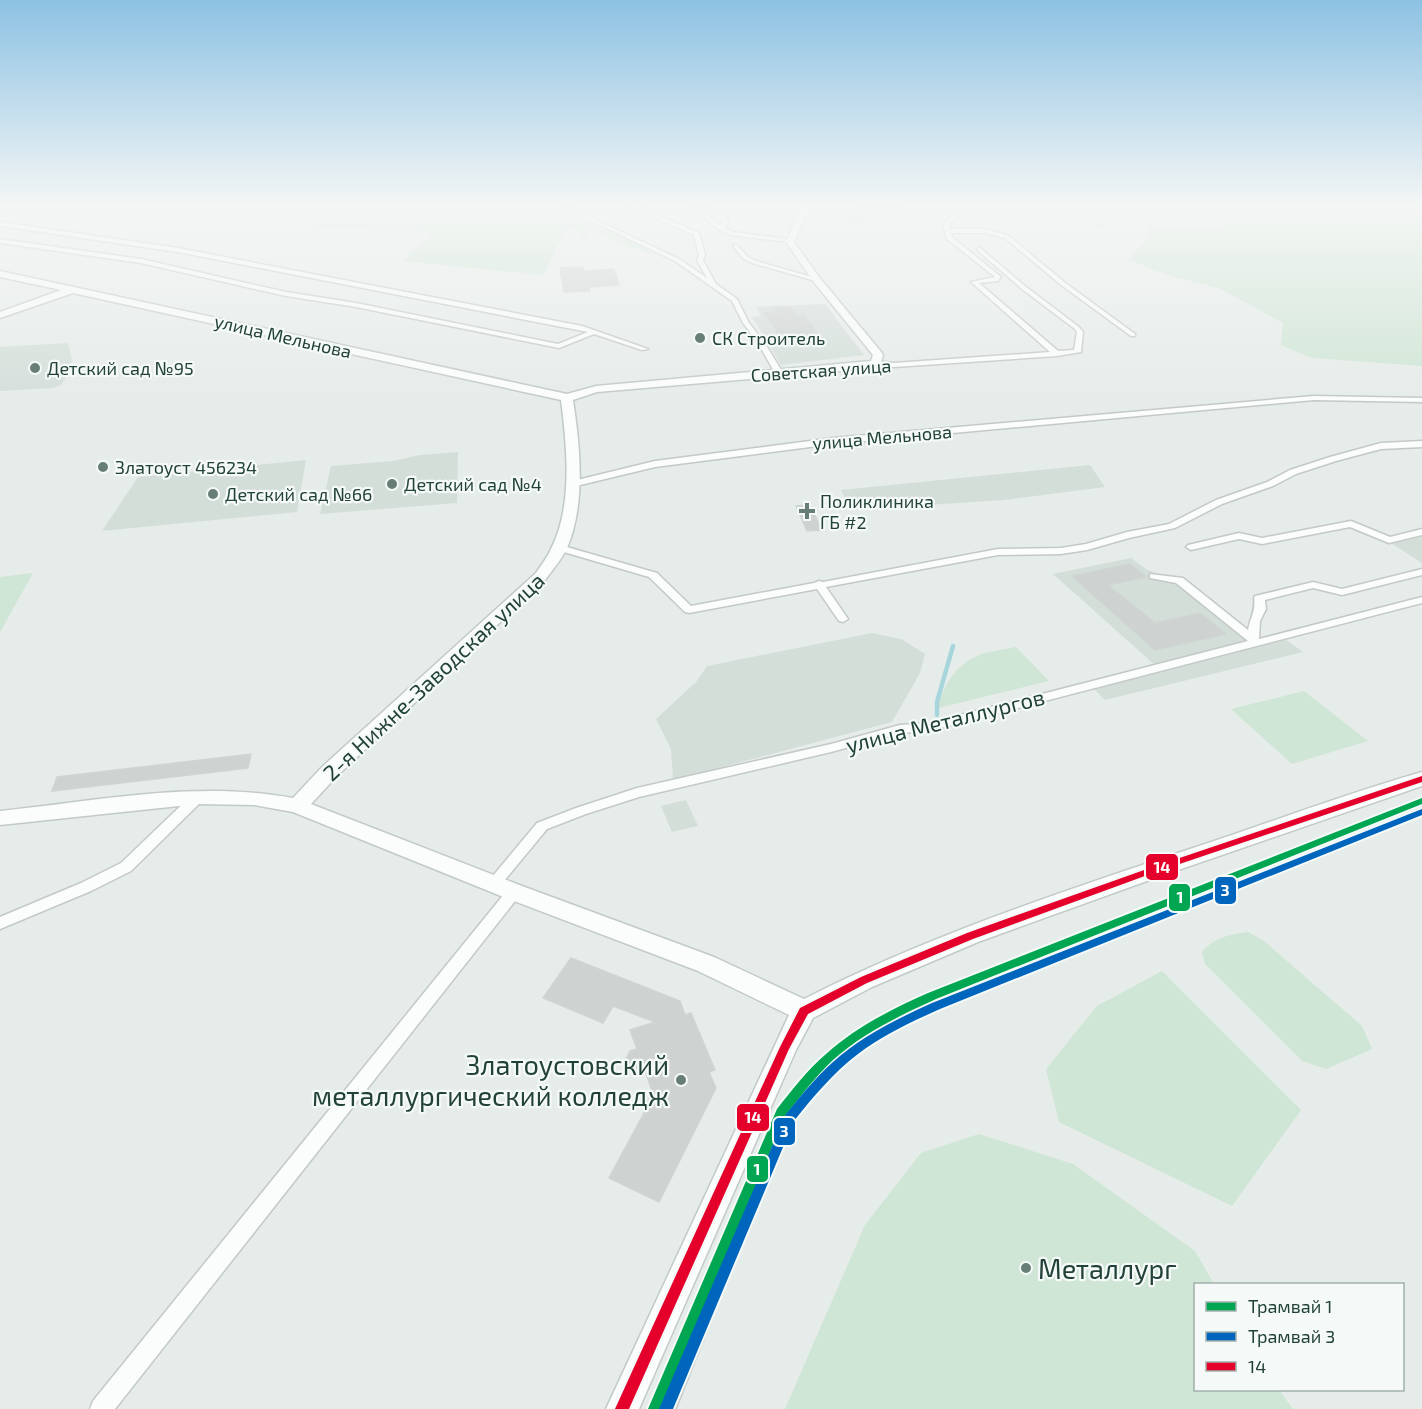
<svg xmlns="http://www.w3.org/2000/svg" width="1422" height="1409" font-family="'Exo 2',sans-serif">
<rect width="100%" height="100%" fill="#e6ece9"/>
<g fill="#d4ded9">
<path d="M852 206H907L894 215 878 217 860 226 848 225Z"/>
<path d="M825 304 864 355 781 365 752 317 761 316 755 307Z"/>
<path d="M68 343 72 360 67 376 61 385 52 388 0 391V347Z"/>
<path d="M458 452 457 503 320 514 331 466 393 461 420 455Z"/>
<path d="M306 460 297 512 102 531 138 477Z"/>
<path d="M1090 465 1105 487 1004 500 851 510 841 490Z"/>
<path d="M1422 537V563L1391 543Z"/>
<path d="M1131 558 1146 569 1178 583 1250 640 1155 665 1053 574Z"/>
<path d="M872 633 901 639 925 654 920 673 892 722 673 780 671 749 656 719 696 682 707 666Z"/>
<path d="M1286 640 1303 652 1105 700 1091 686Z"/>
<path d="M686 800 698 826 672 832 661 806Z"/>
</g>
<g fill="#cfe5d5">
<path d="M149 206H557L642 246 658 256 623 245 589 228 585 238 579 240V231L573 227 565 231 543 275 402 261 430 236 425 231 238 224 145 208Z"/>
<path d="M1089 206H1422V366L1312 358 1281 345 1283 323 1219 288 1171 276 1129 260 1147 238 1149 226 1221 228 1219 219 1202 213 1169 211 1146 219 1091 229 1093 215Z"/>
<path d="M33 573 0 632V577Z"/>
<path d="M1016 647 1049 681 938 708C941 689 956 665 975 657 987 651 1003 650 1016 647Z"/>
<path d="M1304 691 1368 741 1292 764 1231 709Z"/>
<path d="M1248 932 1264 941 1362 1026 1372 1049 1326 1069 1302 1061 1205 964 1202 952C1213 938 1230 934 1248 932Z"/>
<path d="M1162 971 1301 1110 1232 1206 1059 1122 1046 1069 1097 1006Z"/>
<path d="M979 1134 1073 1164 1195 1251 1214 1284H1196V1390H1279L1293 1409H785L865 1225 921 1153Z"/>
</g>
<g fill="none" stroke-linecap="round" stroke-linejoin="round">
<path stroke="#a6d6dc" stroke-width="4.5" d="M937 715V702L953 646"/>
</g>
<g fill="#ced3d1" stroke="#cfd5d2" stroke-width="1.5">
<path d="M583 267 584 271 614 269 619 285 589 287 590 291 564 292 560 268Z"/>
<path d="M790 307 797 316H804L817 333 803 334 807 339 784 341 764 313 778 312 775 308Z"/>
<path d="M810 505 822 530 807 531 796 506Z"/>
<path d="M1130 564 1146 577 1108 585 1155 623 1200 613 1226 634 1155 650 1072 576Z"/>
<path d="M251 754 248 768 52 791 57 777Z"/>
<path d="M571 958 680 1001 685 1015 691 1013 715 1070 709 1072 716 1088 659 1202 609 1178 643 1115 652 1091 645 1070 638 1072 630 1069 626 1059 630 1051 637 1049 630 1030 655 1022 613 1006 603 1023 543 998Z"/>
</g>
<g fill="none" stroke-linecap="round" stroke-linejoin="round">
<defs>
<g id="minor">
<path d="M561 206H567L679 259 707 278 697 260 699 255 694 235 629 206H636L699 233 705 255 703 260 716 284 737 299 749 323 764 342 783 373 782 375 775 373 758 343 743 323 732 301 675 261Z"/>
<path d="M689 206H695L720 225 723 221 701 206H707L728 219V224L724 228 733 232 793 240 790 242 730 235 718 229Z"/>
<path d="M959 206H964L957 218 949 224 950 229H985L1009 236 1064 282 1135 334V336H1131L1060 284 1005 238 985 233H951L952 237 1001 277 998 281 979 283 1058 351 1074 350 1077 332 1075 329 1022 289 977 250 979 247 1026 287 1079 327 1083 332 1081 352 1057 356 894 367 873 365V361H876L894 363 1050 352 971 282 995 277 947 239 943 223 953 216Z"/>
<path d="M0 222 178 248 582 326 648 349 642 350 594 334 559 348 356 307 286 296 141 263 0 243V239L141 259 286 292 356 303 558 344 588 332 178 252 0 226Z"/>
<path d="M736 244 748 257 756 261 819 279 816 281 752 263 744 259 733 246Z"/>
<path d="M1314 396 1422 398V402L1314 400 833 444 655 467 572 487 568 484 569 482 655 461 833 438Z"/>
<path d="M1422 441V447L1381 449 1336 461 1296 474 1273 486 1222 504 1175 528 1129 538 1087 550 1061 554 998 555 826 587 848 619 843 622 839 621 817 589 689 613 685 612 649 577 557 550 555 548 560 545 657 573 691 606 814 583 819 581 823 582 998 549 1061 548 1086 544 1127 532 1169 524 1216 500 1267 482 1290 470 1330 457 1381 443Z"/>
<path d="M1351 521 1390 537 1422 529V535L1389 543 1350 527 1262 544 1239 539 1191 550 1186 547 1188 545 1239 533 1262 538Z"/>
<path d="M1422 569V575L1342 595 1313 588 1265 600 1266 609 1260 621 1259 639 1422 597V603L929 731 900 733 831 752 639 797 586 814 547 829 499 887 494 888 489 887 487 883 537 823 576 808 637 788 831 744 900 725 929 723 1248 641 1176 583 1150 578V574L1183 578 1248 630C1250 617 1256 612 1254 598L1255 596 1313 582 1342 589Z"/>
<path d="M198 792 203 794 205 797 203 800 131 871 91 891 0 929V917L81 883 121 863 193 794Z"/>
<path d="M514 886 519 888 521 892 519 896 115 1409H90L93 1401 509 888Z"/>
</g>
<path id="secondary" d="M802 206H810L794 242 819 277 882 353 883 355 880 365 854 370 597 392 573 400C580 446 586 504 567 548 562 559 553 569 546 579L336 777 311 804 522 886 714 957 804 999C928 936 1061 892 1193 848 1269 823 1345 794 1422 772V786L1158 877 978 942 872 987 813 1018 796 1050 639 1409H606L789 1015 698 971 506 898 293 812 254 805 198 804 0 825V811C97 801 196 780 293 798L322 767 536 573C541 565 547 558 551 549 573 506 567 447 561 400L73 293 0 318V312L61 290 0 277V271L567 394 596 386 871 361 873 355 813 281 786 242Z"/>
</defs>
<use href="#minor" stroke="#c3c9c6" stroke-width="3"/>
<use href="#secondary" stroke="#c2cac7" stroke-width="3"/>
<use href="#minor" fill="#fbfcfc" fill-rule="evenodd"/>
<use href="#secondary" fill="#fbfcfc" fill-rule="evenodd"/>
<path stroke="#c7cdca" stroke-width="2" d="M676 1409 771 1169 802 1105 834 1064 892 1029 1042 963 1346 839 1422 811"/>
<defs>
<path id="bus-1" d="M1422 776V782L1153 873 973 939 867 983 808 1014 789 1049 629 1409H615L780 1047 800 1008 861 977 967 933 1147 869Z"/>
</defs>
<use href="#bus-1" stroke="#f5faf8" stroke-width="4"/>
<use href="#bus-1" fill="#e4002b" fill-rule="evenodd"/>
<defs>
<path id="tram-1" d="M1422 798V804L936 999C899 1016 863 1033 833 1060 815 1077 800 1097 785 1116L662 1409H648L777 1109C792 1090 807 1070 826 1054 856 1027 892 1009 928 993Z"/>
<path id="tram-2" d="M1422 809V815L940 1009C911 1022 883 1035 858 1054 833 1073 813 1097 794 1121L673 1409H659L786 1114C801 1096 815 1078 833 1062 862 1036 897 1019 932 1003Z"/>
</defs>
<use href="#tram-1" stroke="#f5faf8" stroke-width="4"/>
<use href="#tram-2" stroke="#f5faf8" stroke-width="4"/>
<use href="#tram-1" fill="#00a651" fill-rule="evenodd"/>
<use href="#tram-2" fill="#0065bd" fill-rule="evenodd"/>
</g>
<linearGradient id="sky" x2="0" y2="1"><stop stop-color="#8dc2e3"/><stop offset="0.51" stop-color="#f4f6f5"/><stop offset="1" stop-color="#f4f6f5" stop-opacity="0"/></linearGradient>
<rect width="1422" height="403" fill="url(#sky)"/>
<g fill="#677e77" stroke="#f5faf8" stroke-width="2">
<circle cx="700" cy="338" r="6"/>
<circle cx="35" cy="368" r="6"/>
<circle cx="103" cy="467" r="6"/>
<circle cx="392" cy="484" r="6"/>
<circle cx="213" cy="494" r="6"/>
<path d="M804 502h6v6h6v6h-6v6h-6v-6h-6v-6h6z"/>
<circle cx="681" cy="1080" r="6"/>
<circle cx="1026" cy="1268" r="6"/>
</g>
<g text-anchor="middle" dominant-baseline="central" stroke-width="4.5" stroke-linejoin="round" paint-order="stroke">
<g font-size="18" fill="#224239" stroke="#f5faf8">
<text transform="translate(283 336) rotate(13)">улица Мельнова</text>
<text transform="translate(821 370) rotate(-4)">Советская улица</text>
<text transform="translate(882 437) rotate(-5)">улица Мельнова</text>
</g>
<g font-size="18" fill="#224239" stroke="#f5faf8" text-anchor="start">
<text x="712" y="338">СК Строитель</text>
<text x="47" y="368">Детский сад №95</text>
<text x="115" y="467">Златоуст 456234</text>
<text x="404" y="484">Детский сад №4</text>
<text x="225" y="494">Детский сад №66</text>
<text x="820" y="501">Поликлиника<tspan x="820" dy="21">ГБ #2</tspan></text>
</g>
<g font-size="22" fill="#224239" stroke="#f5faf8">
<text transform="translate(433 676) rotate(-43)">2-я Нижне-Заводская улица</text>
<text transform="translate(945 720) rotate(-14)">улица Металлургов</text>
</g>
<g font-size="27" fill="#224239" stroke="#f5faf8" text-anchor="end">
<text x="669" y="1064">Златоустовский<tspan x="669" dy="31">металлургический колледж</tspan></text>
<text x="1038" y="1268" text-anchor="start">Металлург</text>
</g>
</g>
<g stroke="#f5faf8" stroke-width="2">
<rect x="1145" y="853" width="34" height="28" rx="6" fill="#e4002b"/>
<rect x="1214" y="876" width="23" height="29" rx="6" fill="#0065bd"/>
<rect x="1168" y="883" width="23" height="29" rx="6" fill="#00a651"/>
<rect x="736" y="1103" width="34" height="29" rx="6" fill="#e4002b"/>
<rect x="773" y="1117" width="23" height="29" rx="6" fill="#0065bd"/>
<rect x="746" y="1155" width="23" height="28" rx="6" fill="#00a651"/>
</g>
<g font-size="16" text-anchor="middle" font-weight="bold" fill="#fff">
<text x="1162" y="873">14</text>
<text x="1225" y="896">3</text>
<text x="1180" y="903">1</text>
<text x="753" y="1123">14</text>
<text x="784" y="1137">3</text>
<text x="757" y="1175">1</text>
</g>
<rect x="1194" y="1283" width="210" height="108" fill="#f5faf8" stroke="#a1b0ac" stroke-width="1.5"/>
<rect x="1206" y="1302" width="30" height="9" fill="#00a651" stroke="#a1b0ac" stroke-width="1.5"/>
<text x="1248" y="1313" font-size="18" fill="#224239">Трамвай 1</text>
<rect x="1206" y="1332" width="30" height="9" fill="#0065bd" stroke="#a1b0ac" stroke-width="1.5"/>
<text x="1248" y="1343" font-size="18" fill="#224239">Трамвай 3</text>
<rect x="1206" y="1362" width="30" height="9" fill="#e4002b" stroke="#a1b0ac" stroke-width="1.5"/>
<text x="1248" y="1373" font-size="18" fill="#224239">14</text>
</svg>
